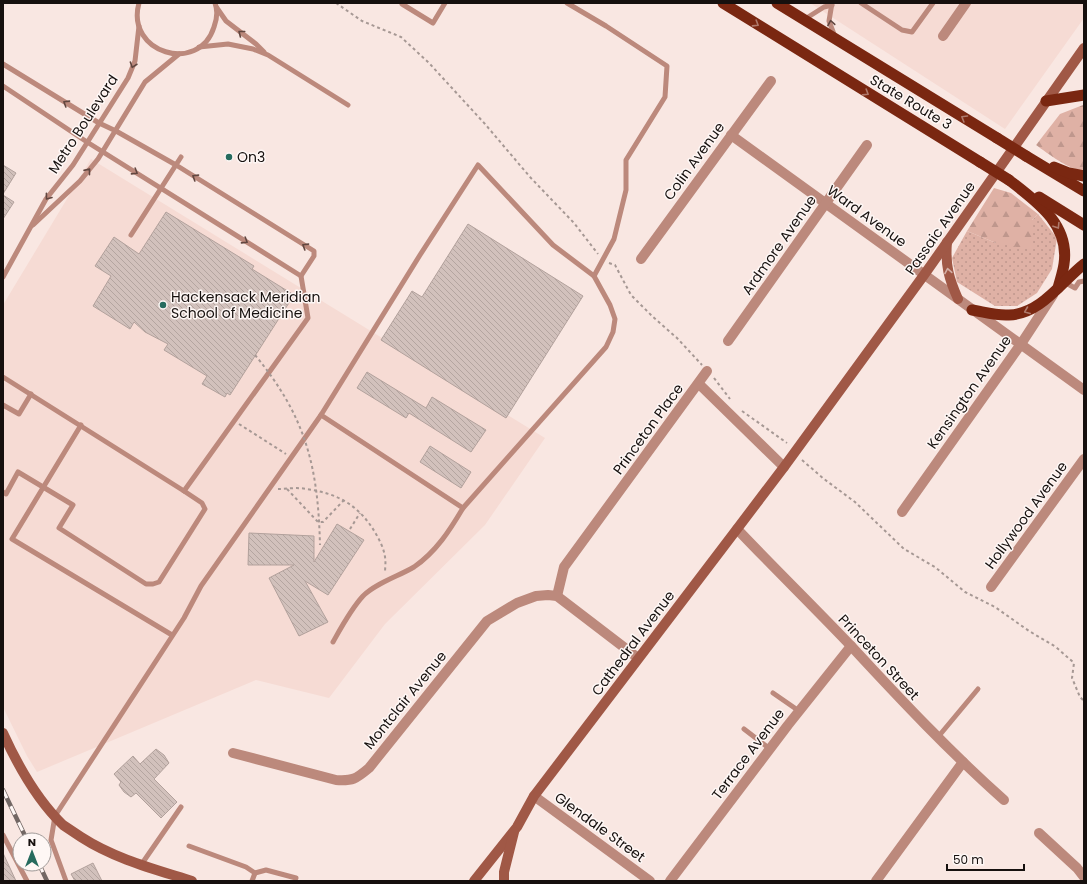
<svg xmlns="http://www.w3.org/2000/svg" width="1087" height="884" font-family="Poppins,sans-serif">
<defs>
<pattern id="grass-dots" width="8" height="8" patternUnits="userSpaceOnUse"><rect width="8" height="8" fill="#dfb1a5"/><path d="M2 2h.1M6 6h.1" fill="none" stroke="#bf978d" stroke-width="1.8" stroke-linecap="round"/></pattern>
<pattern id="forest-firs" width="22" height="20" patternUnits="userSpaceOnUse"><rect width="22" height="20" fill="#dfb1a5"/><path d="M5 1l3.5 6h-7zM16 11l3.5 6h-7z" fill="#bf978d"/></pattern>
<pattern id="building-back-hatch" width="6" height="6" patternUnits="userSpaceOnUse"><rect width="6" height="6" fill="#d2c1bc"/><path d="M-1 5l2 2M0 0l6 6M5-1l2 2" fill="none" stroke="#b4a5a0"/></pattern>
</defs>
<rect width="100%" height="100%" fill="#f9e7e2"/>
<g fill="#f6dbd4">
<path d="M810 3H1084V18L1005 129Z"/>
<path d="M91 159 545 438 485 525 385 624 329 698 256 680 37 772 27 756 3 707V305Z"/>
</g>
<path fill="url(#grass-dots)" d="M1038 214 1057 238 1052 269 1037 293 1017 306H995L957 282 952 258 967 231 996 243 1032 220Z"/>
<g fill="url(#forest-firs)">
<path d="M1083 105 1084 106V171C1071 171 1047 153 1036 145L1060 114Z"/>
<path d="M994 188 1011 193 1038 214 1032 220V250L996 243 967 231Z"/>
</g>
<g fill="url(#building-back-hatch)" stroke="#b2a19c">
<path d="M3 165 16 173 3 194Z"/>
<path d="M3 195 14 202 3 219Z"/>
<path d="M166 212 254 266 252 269 294 295 230 395 227 393 225 397 202 384 207 376 164 350 168 344 145 332 134 322 130 329 93 306 111 276 95 266 114 237 139 254Z"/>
<path d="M468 224 583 296 506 418 381 340 412 291 422 297Z"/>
<path d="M367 372 426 408 432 397 486 430 471 452 409 413 406 418 357 388Z"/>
<path d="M430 446 471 472 461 488 420 462Z"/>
<path d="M337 524 364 540 328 595 305 581 328 622 299 636 269 578 294 565H248L249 533 314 536V562Z"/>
<path d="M156 749 164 755 169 763 154 779 177 802 161 818 136 793 131 797 124 792 119 785 121 782 114 774 133 756 140 764Z"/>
<path d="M3 853 16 881H3Z"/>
<path d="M93 863 102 881H75L71 874Z"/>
</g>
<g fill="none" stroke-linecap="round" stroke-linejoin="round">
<g stroke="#a69894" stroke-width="2" stroke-dasharray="3 3" stroke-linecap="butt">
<path d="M336 3 362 21 401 37 429 63 485 124 530 177 574 223 598 254"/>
<path d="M609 263 615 265 631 295 653 317 677 338 702 365"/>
<path d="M714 378 730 399"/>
<path d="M742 411 787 443"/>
<path d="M239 424 286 454"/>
<path d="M802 460 824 479 855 502 904 549 935 567 965 592 995 607 1029 631 1056 647 1074 663 1072 678 1080 697 1084 701"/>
<path d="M278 489C287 489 297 487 306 489 338 493 360 506 376 534 380 541 384 549 385 557 386 562 385 568 385 573"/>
<path d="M287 489 318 522H323L344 500"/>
<path d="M350 529 360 513"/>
</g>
<g stroke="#bc897c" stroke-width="5">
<path d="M139 3C125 53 199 75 214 27 217 19 218 11 215 3"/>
<path d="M567 3 606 26 667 66 665 97 626 160V190L614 239 594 276"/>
<path d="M832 3 829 21 835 37"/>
<path d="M861 3 902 30 912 32 933 3"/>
<path d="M402 4 433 23 445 3"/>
<path d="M217 8 226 21 256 44 264 52"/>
<path d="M805 19 824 7 832 5"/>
<path d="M199 47 228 44 253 49 268 55 348 105"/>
<path d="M3 64 99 123 116 131 176 165 314 251V256L301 276 308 318 184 491 202 503 205 509 159 582 153 584H146L59 528 73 505 18 472 6 494 3 492"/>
<path d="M3 86 87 142 301 276"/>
<path d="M33 225 80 181 98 159 145 82 179 54"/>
<path d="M131 235 181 157"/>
<path d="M3 277 46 199 73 165 128 78 135 61 139 26"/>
<path d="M1064 282 1075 288 1079 282 1084 281"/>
<path d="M3 377 184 491"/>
<path d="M3 405 19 414 31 394"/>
<path d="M321 415 463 508C450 530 436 552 414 567 399 576 376 583 363 596 351 609 342 626 333 642"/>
<path d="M81 425 12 539 172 635"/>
<path d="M773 693 799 711"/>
<path d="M744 729 770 749"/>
<path d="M938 737 978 689"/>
<path d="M3 835 27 881"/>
<path d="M189 846 246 867 255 873 252 881"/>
<path d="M141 865 181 807"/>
<path d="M255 873 266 870 296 878"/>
<path d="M66 881 51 840 55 816 184 618 201 586 321 415 420 255 478 165 553 245 594 276 610 305 615 319 613 332 606 347 463 508"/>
</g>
<g stroke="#bc897c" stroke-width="10">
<path d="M943 36 966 3"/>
<path d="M731 135 1084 390"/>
<path d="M641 259 771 81"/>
<path d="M728 341 867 145"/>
<path d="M699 384 784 467"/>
<path d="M902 512 1021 344 1053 295"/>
<path d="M737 529C775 569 814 607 852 647 901 700 950 752 1004 800"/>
<path d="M991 587 1084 459"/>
<path d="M557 596 564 567 707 371"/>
<path d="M233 753 336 780C353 781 356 779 369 768L487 621 517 603 536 596 548 595 557 596 638 658"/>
<path d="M534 796 650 881"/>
<path d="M1039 833 1077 868 1084 877"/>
<path d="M670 881 788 725 851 646"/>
<path d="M876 881 963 762"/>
</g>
<g stroke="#a05846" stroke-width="10">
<path d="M947 242C945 265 949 279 958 299"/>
<path d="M3 733C18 766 37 800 63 825 69 829 75 833 81 837 115 859 154 869 192 881"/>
<path d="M474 881 517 827 534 796 737 529 784 467 924 275 1084 48"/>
<path d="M504 881V872L514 832"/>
</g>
<g stroke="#7a2711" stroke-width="11">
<path d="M723 3 980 162"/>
<path d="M777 3 997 138"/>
<path d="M1046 101 1084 95"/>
<path d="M1026 156 1084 191"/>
<path d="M1054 167 1069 173 1084 176"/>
<path d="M1009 180C1036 201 1070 224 1064 264 1063 272 1060 280 1058 288"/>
<path d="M1039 197 1084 225"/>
<path d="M972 310C984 312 997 316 1009 315 1041 314 1061 282 1084 264"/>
</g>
<defs>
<g id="rail">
<path d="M3 790 27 840"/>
<path d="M39 864 47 881"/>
</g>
</defs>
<use href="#rail" stroke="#726764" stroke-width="4.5"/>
<use href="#rail" stroke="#fef7f5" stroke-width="3" stroke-dasharray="9" stroke-linecap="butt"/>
<path stroke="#a69894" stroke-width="2" stroke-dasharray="3 3" stroke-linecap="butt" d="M255 355C306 417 318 466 320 545"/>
<g stroke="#7a2711" stroke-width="11">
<path d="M997 138 1026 156"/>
<path d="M980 162 1009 180"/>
</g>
</g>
<defs><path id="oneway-chevron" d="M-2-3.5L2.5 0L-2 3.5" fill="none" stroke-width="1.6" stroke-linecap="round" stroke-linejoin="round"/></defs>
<g stroke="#61463f">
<use href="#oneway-chevron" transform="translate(831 23) rotate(-99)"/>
<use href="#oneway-chevron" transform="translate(241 33) rotate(-142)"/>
<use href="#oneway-chevron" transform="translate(133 65) rotate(109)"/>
<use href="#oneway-chevron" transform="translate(66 103) rotate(-148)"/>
<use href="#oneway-chevron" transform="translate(88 171) rotate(-51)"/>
<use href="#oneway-chevron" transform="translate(135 172) rotate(32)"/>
<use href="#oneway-chevron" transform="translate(195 177) rotate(-148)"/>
<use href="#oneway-chevron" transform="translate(48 197) rotate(127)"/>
<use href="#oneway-chevron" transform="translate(245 241) rotate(32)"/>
<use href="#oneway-chevron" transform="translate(305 246) rotate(-148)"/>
</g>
<g stroke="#af7a6c">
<use href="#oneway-chevron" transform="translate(756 24) rotate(32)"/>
<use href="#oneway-chevron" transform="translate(866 93) rotate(32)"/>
<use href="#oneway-chevron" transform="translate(964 118) rotate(-149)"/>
<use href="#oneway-chevron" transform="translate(1057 226) rotate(58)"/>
<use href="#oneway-chevron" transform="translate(1027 311) rotate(158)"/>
</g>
<use stroke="#d4afa6" href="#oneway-chevron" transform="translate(948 271) rotate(-100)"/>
<g fill="#266b5e" stroke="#fef7f5" stroke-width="1.5">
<circle cx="229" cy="157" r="4"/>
<circle cx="163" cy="305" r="4"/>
</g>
<g text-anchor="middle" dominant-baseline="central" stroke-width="3" stroke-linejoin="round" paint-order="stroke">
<g font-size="14" fill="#16100e" stroke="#fef7f5">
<text transform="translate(911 102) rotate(31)">State Route 3</text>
<text transform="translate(83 124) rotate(-57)">Metro Boulevard</text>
<text transform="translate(694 161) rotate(-54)">Colin Avenue</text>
<text transform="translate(867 216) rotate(36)">Ward Avenue</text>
<text transform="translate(940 228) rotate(-55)">Passaic Avenue</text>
<text transform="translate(779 245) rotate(-55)">Ardmore Avenue</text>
<text transform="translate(969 392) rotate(-55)">Kensington Avenue</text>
<text transform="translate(648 429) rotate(-54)">Princeton Place</text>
<text transform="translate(1026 515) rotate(-54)">Hollywood Avenue</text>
<text transform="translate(633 643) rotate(-53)">Cathedral Avenue</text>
<text transform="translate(879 657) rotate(47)">Princeton Street</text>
<text transform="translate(405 700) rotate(-51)">Montclair Avenue</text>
<text transform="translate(748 754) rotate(-53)">Terrace Avenue</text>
<text transform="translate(600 827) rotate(36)">Glendale Street</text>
</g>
<g font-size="14" fill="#16100e" stroke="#fef7f5" text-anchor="start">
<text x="237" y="157">On3</text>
<text x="171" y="297">Hackensack Meridian<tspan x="171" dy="16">School of Medicine</tspan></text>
</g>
</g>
<rect width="1087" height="884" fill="none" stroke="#16100e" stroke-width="8"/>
<g transform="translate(32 852)"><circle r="19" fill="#fef7f5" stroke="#a19b99"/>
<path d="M0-3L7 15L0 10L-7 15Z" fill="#266b5e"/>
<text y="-6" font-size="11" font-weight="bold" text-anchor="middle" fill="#16100e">N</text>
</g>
<path d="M947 864v6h77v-6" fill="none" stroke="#16100e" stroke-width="2"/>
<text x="953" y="864" font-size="12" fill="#16100e" stroke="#fef7f5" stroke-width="3" paint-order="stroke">50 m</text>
</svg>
